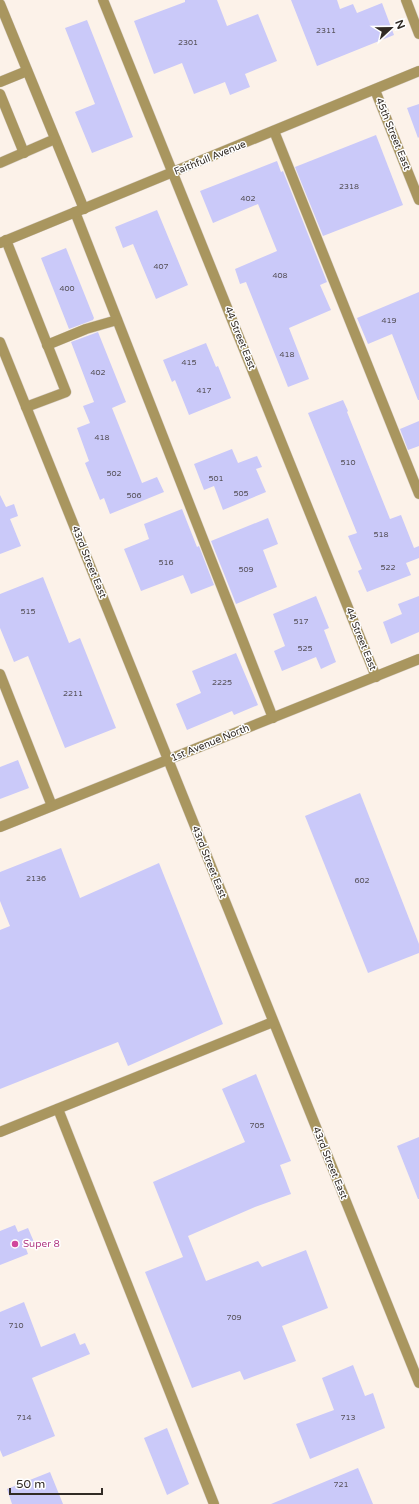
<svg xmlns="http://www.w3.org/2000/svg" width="419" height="1504" font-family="'Varela Round',sans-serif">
<rect width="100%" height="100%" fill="#fcf2e9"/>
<g fill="#cac9f9">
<path d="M185 0H217L227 26 258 14 277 61 245 74 250 87 230 95 225 82 194 94 182 63 154 74 134 21 185 2Z"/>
<path d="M291 0H337L340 9 353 4 357 13 382 3 394 35 317 66Z"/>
<path d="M87 20 133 137 92 153 75 112 95 104 65 28Z"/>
<path d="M419 104V137L418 138 407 108Z"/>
<path d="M376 135 403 205 323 236 295 167Z"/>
<path d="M277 161 281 172 283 171 327 282 320 285 331 310 289 328 309 379 288 387 246 282 240 284 235 269 277 251 258 204 213 223 200 191Z"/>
<path d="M157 210 188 285 156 299 133 244 123 248 115 227Z"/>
<path d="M66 248 94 318 93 320 69 329 41 258Z"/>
<path d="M419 292V400H418L392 334 368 344 357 318Z"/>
<path d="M98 332 126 402 112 408 142 483 157 477 164 492 110 514 104 498 100 500 85 463 89 461 77 428 90 423 83 406 94 402 71 342Z"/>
<path d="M206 343 216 367 218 366 231 398 189 415 175 380 172 382 163 360Z"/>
<path d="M343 400 348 411 347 412 390 519 401 515 414 548 419 546V558L406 563 411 575 367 592 358 571 362 569 348 536 357 533 308 413Z"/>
<path d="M419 421V446L408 450 400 429Z"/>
<path d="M232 449 238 463 257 456 262 467 256 469 266 492 223 510 214 486 204 490 194 464Z"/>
<path d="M0 495 6 507 14 504 18 516 10 519 21 546 0 554Z"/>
<path d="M182 509 197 547 199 546 214 585 191 594 183 575 141 591 124 549 149 539 144 524Z"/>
<path d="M268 518 278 544 263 550 277 587 236 604 211 541Z"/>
<path d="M43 577 69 643 80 638 116 728 65 748 28 656 14 662 0 628V594Z"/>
<path d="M316 596 329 628 324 630 336 662 321 669 316 657 282 671 274 651 285 646 273 614Z"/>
<path d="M419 596V632L391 644 383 622 402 614 398 604Z"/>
<path d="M236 653 258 705 234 715 232 711 187 730 176 704 201 693 192 671Z"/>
<path d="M18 760 29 788 0 799V767Z"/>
<path d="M360 793 419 944V953L368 973 305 816Z"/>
<path d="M61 848 80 898 159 863 223 1024 128 1066 118 1042 0 1089V930L10 926 0 901V872Z"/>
<path d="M256 1074 291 1161 280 1165 291 1194 255 1207 188 1236 206 1281 258 1261 262 1267 306 1250 328 1308 282 1326 296 1361 244 1380 240 1371 192 1388 145 1272 183 1257 153 1182 245 1142 222 1089Z"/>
<path d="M419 1137V1199H418L397 1146Z"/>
<path d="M15 1225 18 1232 28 1228 34 1242 25 1246 28 1254 0 1265V1231Z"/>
<path d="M24 1302 41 1347 75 1333 80 1345 85 1343 90 1354 32 1378 55 1436 3 1457 0 1450V1312Z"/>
<path d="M353 1365 365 1396 373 1393 385 1428 310 1459 296 1424 334 1410 322 1378Z"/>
<path d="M167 1428 189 1484 167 1495 144 1438Z"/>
<path d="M358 1468 373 1504H271Z"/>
<path d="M50 1472 63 1504H12L7 1489Z"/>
</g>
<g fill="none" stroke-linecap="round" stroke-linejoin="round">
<defs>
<g id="minor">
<path d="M103 0 376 677"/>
<path d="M406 0 419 34"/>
<path d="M0 4 84 209"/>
<path d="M0 82 27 71"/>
<path d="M375 90 419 200"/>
<path d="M0 94 24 153"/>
<path d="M274 131 419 494"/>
<path d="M0 163 55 139"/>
<path d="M75 212 273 718"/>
<path d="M6 240 66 392 26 407"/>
<path d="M0 243 419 71"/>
<path d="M0 342 419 1383"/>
<path d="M47 345 86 329 117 320"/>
<path d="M0 674 52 806"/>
<path d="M0 827 419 659"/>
<path d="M58 1109 214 1504"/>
<path d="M0 1132 273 1022"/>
</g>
</defs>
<use href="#minor" stroke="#d7cec6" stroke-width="11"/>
<use href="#minor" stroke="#a9965f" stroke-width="10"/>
</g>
<circle fill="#d1479c" stroke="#fff" stroke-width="1.5" cx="15" cy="1244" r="4"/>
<g text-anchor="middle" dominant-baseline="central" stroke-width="3" stroke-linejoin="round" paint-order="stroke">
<g font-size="8" fill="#57525a">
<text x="326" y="30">2311</text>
<text x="188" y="42">2301</text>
<text x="349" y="186">2318</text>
<text x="248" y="198">402</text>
<text x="161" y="266">407</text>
<text x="280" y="275">408</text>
<text x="67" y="288">400</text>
<text x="389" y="320">419</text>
<text x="287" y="354">418</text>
<text x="189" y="362">415</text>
<text x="98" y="372">402</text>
<text x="204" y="390">417</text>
<text x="102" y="437">418</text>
<text x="348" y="462">510</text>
<text x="114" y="473">502</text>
<text x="216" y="478">501</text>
<text x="241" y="493">505</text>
<text x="134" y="495">506</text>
<text x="381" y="534">518</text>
<text x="166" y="562">516</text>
<text x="388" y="567">522</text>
<text x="246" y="569">509</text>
<text x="28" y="611">515</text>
<text x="301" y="621">517</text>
<text x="305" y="648">525</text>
<text x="222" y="682">2225</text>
<text x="73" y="693">2211</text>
<text x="36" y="878">2136</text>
<text x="362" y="880">602</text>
<text x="257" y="1125">705</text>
<text x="234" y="1317">709</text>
<text x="16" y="1325">710</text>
<text x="24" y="1417">714</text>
<text x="348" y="1417">713</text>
<text x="341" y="1484">721</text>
</g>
<g font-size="10" fill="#312b25" stroke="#fff">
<text transform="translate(393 134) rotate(68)">45th Street East</text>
<text transform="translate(210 158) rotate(-22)">Faithfull Avenue</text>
<text transform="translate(240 338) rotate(68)">44 Street East</text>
<text transform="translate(89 562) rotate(68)">43rd Street East</text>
<text transform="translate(361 639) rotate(68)">44 Street East</text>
<text transform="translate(210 743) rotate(-22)">1st Avenue North</text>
<text transform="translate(209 862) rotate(68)">43rd Street East</text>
<text transform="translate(330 1163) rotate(68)">43rd Street East</text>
</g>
<g font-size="10" fill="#b23c85" stroke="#fff" text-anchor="start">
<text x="23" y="1244">Super 8</text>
</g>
</g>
<g transform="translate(391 28) rotate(68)" stroke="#ffffff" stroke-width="3" paint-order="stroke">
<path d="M0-3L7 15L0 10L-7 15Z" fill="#312b25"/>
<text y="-6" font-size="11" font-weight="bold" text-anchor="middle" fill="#312b25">N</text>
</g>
<path d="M10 1488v6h92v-6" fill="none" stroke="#312b25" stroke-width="2"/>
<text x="16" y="1488" font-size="12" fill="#312b25" stroke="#ffffff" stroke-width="3" paint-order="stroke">50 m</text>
</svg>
